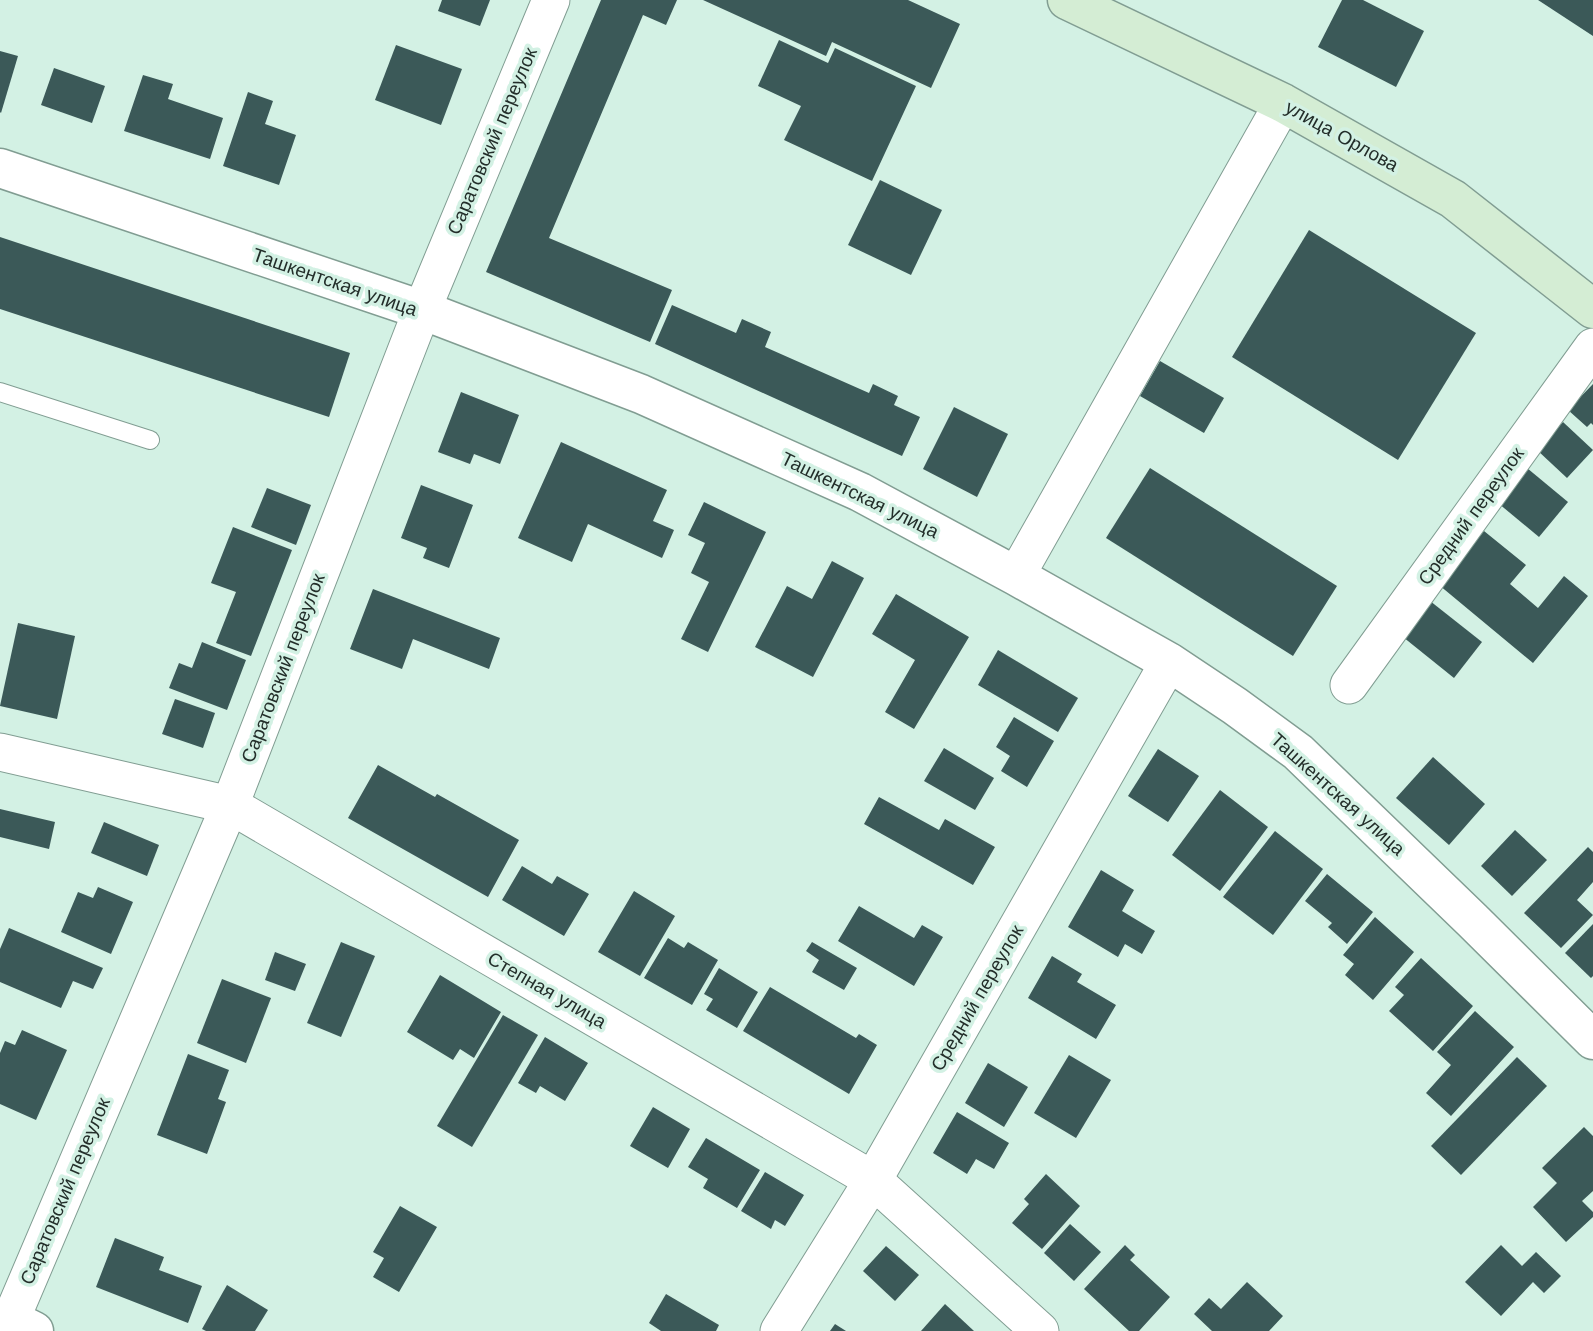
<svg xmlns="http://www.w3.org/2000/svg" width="1593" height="1331" font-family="'Work Sans',sans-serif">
<rect width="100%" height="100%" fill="#d3f1e4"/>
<g fill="#3b5958">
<path d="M442 0H490L480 26 438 11Z"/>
<path d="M601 0H677L666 25 643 15 549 238 672 290 650 342 486 272Z"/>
<path d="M703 0H908L960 24 931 88 832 42 826 56Z"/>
<path d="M1342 0H1363L1424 31 1396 87 1318 47Z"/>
<path d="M1538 0H1593V36Z"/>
<path d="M779 40 828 63 835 48 916 86 872 181 784 140 801 106 758 86Z"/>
<path d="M396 45 462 69 441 125 375 100Z"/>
<path d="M0 51 18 56 1 113 0 112Z"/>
<path d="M54 68 105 86 92 123 41 105Z"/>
<path d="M143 75 173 84 168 99 223 118 210 159 124 131Z"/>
<path d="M248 92 273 101 265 124 296 135 279 185 223 166Z"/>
<path d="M880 180 942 210 911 275 848 245Z"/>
<path d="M1309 230 1476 333 1398 460 1232 357Z"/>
<path d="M0 237 350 353 329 417 0 309Z"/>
<path d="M672 305 736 333 742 319 771 332 765 347 869 393 873 384 898 396 894 405 920 417 902 456 655 344Z"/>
<path d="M1160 361 1224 398 1204 433 1140 396Z"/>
<path d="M1593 384V425L1591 423 1587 427 1568 410Z"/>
<path d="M461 392 519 415 500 464 474 454 470 464 438 452Z"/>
<path d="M954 407 1008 434 977 497 923 469Z"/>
<path d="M1563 422 1593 450 1567 478 1537 450Z"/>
<path d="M561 442 667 490 653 521 674 530 662 558 588 524 572 562 518 538Z"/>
<path d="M1150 468 1337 586 1293 656 1106 538Z"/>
<path d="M1527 468 1568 502 1539 537 1498 503Z"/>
<path d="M421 485 473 505 449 568 423 558 427 548 401 538Z"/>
<path d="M267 488 311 505 296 545 251 527Z"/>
<path d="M704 502 766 532 708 652 681 639 709 582 691 573 705 543 688 535Z"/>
<path d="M233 527 292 550 251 656 216 643 236 592 211 583Z"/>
<path d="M1484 531 1526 565 1510 584 1538 608 1564 576 1588 596 1533 663 1439 585Z"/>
<path d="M832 561 864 578 813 677 755 647 787 586 812 599Z"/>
<path d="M373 589 500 638 489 669 413 639 402 669 350 649Z"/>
<path d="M896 594 969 637 914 729 885 712 915 660 872 634Z"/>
<path d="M1425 597 1482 642 1454 678 1403 637Z"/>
<path d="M18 623 75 636 57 719 0 706Z"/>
<path d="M202 642 246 660 227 710 169 688 179 663 192 668Z"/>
<path d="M998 650 1078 698 1058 732 978 685Z"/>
<path d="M175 699 215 713 203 748 162 734Z"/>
<path d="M1014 717 1054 741 1027 787 1001 771 1010 756 996 747Z"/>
<path d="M944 748 994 778 975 810 924 781Z"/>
<path d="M1158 749 1199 776 1168 822 1128 796Z"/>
<path d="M1433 757 1485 804 1449 845 1396 798Z"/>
<path d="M378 765 435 797 437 794 519 840 488 897 348 818Z"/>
<path d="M1220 790 1268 827 1220 891 1172 855Z"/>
<path d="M879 797 939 830 945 819 995 847 973 885 864 824Z"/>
<path d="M0 809 55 822 49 849 0 837Z"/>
<path d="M104 822 159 845 147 876 91 853Z"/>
<path d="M1515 830 1547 860 1512 896 1481 866Z"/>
<path d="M1275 831 1323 869 1273 935 1223 897Z"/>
<path d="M1588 847 1593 852V882L1577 900 1593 915 1561 948 1524 913Z"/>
<path d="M522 866 552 884 557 876 589 894 564 936 502 900Z"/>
<path d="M1101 870 1134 890 1122 911 1155 931 1142 954 1125 944 1118 957 1068 927Z"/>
<path d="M1327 874 1373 912 1347 944 1328 927 1332 923 1305 901Z"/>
<path d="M98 887 133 902 111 954 61 932 78 892 93 898Z"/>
<path d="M634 891 675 916 640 976 598 952Z"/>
<path d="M859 906 914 938 922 925 943 937 914 986 838 941Z"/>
<path d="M1375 917 1414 952 1373 1000 1345 975 1354 964 1343 955Z"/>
<path d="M1593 924V976L1591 978 1565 953Z"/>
<path d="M9 928 103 968 93 989 73 981 61 1008 0 982V949Z"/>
<path d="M668 938 684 948 688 942 718 960 692 1005 644 978Z"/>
<path d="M341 942 375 956 341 1037 307 1023Z"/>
<path d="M812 942 857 968 844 990 812 972 819 960 806 951Z"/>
<path d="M275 952 306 964 295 991 265 980Z"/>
<path d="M1052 956 1082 974 1077 982 1116 1005 1096 1039 1028 998Z"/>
<path d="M1421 958 1473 1006 1433 1051 1389 1011 1404 995 1395 987Z"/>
<path d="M719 968 758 992 737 1028 706 1010 713 999 704 994Z"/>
<path d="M440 975 501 1012 474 1058 460 1049 453 1060 407 1032Z"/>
<path d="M222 979 271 998 246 1063 197 1043Z"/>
<path d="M770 987 856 1038 859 1034 877 1045 849 1094 743 1031Z"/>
<path d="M1475 1011 1514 1047 1451 1116 1426 1093 1451 1065 1437 1052Z"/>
<path d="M503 1015 538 1035 472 1147 437 1126Z"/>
<path d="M22 1030 67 1050 36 1120 0 1104V1053L5 1041 15 1045Z"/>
<path d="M545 1037 588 1063 565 1101 540 1086 536 1093 518 1083Z"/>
<path d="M188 1054 229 1070 218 1099 226 1102 207 1154 157 1135Z"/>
<path d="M1069 1055 1111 1080 1076 1138 1034 1113Z"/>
<path d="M1517 1057 1547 1086 1461 1175 1431 1146Z"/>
<path d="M988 1063 1028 1087 1004 1127 965 1103Z"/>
<path d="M653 1107 690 1129 668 1168 630 1146Z"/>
<path d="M957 1112 1009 1143 994 1169 976 1159 967 1174 933 1153Z"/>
<path d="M1584 1127 1593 1136V1191L1582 1201 1593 1212V1217L1566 1242 1533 1207 1557 1183 1542 1168Z"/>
<path d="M706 1138 760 1170 737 1208 703 1188 708 1179 688 1167Z"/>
<path d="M765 1172 804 1195 785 1226 775 1220 771 1229 741 1211Z"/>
<path d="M1046 1174 1080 1206 1042 1249 1012 1223 1029 1204 1024 1199Z"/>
<path d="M400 1206 437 1227 399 1292 373 1277 384 1258 373 1252Z"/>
<path d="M1070 1224 1101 1252 1074 1281 1044 1253Z"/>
<path d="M115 1238 164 1257 159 1270 202 1286 188 1323 96 1287Z"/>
<path d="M1125 1245 1135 1255 1130 1260 1170 1297 1139 1331H1129L1084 1289Z"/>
<path d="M1501 1245 1522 1266 1536 1252 1561 1276 1544 1293 1533 1282 1501 1316 1465 1282Z"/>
<path d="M886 1246 919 1275 895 1301 863 1271Z"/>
<path d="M1247 1282 1283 1316 1269 1331H1212L1194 1314 1209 1298 1221 1309Z"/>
<path d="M227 1285 268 1310 255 1331H206L202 1329Z"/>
<path d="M666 1294 719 1325 716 1331H661L649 1323Z"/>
<path d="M945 1304 974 1331H921Z"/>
<path d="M835 1324 846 1331H830Z"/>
</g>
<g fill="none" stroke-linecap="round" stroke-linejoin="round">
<defs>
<path id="service" d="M0 392 150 440"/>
<g id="minor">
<path d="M1016 576 1283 103"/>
<path d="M1349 685 1593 347"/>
<path d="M0 752 230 805 873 1180 1040 1331"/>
<path d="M6 1331 230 805 422 310 551 0"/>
<path d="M779 1331 873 1180 1169 662"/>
</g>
<g id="tertiary">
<path d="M0 168 422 310 641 394 860 492 1016 576 1169 662 1235 706 1298 752 1472 920 1593 1040"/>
<path d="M0 1317 10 1319 34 1331"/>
</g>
<path id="secondary" d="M1067 0 1283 103 1453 199 1593 309"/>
</defs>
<use href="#service" stroke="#819d92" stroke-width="20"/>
<use href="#minor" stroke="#819d92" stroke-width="39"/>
<use href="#tertiary" stroke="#819d92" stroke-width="41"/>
<use href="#secondary" stroke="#819d92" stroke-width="41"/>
<use href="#service" stroke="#fff" stroke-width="18"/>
<use href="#minor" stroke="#fff" stroke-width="37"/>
<use href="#tertiary" stroke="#fff" stroke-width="38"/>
<use href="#secondary" stroke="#d4edd4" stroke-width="38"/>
</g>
<g text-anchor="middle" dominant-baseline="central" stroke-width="7" stroke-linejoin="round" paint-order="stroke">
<g font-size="19" fill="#232e2a" stroke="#d3f1e4">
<text transform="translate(1342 136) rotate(29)">улица Орлова</text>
<text transform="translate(492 141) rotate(-67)">Саратовский переулок</text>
<text transform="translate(335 282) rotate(19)">Ташкентская улица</text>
<text transform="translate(860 495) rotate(26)">Ташкентская улица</text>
<text transform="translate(1471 516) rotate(-54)">Средний переулок</text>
<text transform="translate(283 668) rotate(-69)">Саратовский переулок</text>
<text transform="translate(1338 794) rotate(42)">Ташкентская улица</text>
<text transform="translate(547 990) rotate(30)">Степная улица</text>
<text transform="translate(977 998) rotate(-60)">Средний переулок</text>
<text transform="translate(65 1191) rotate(-67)">Саратовский переулок</text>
</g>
</g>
</svg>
